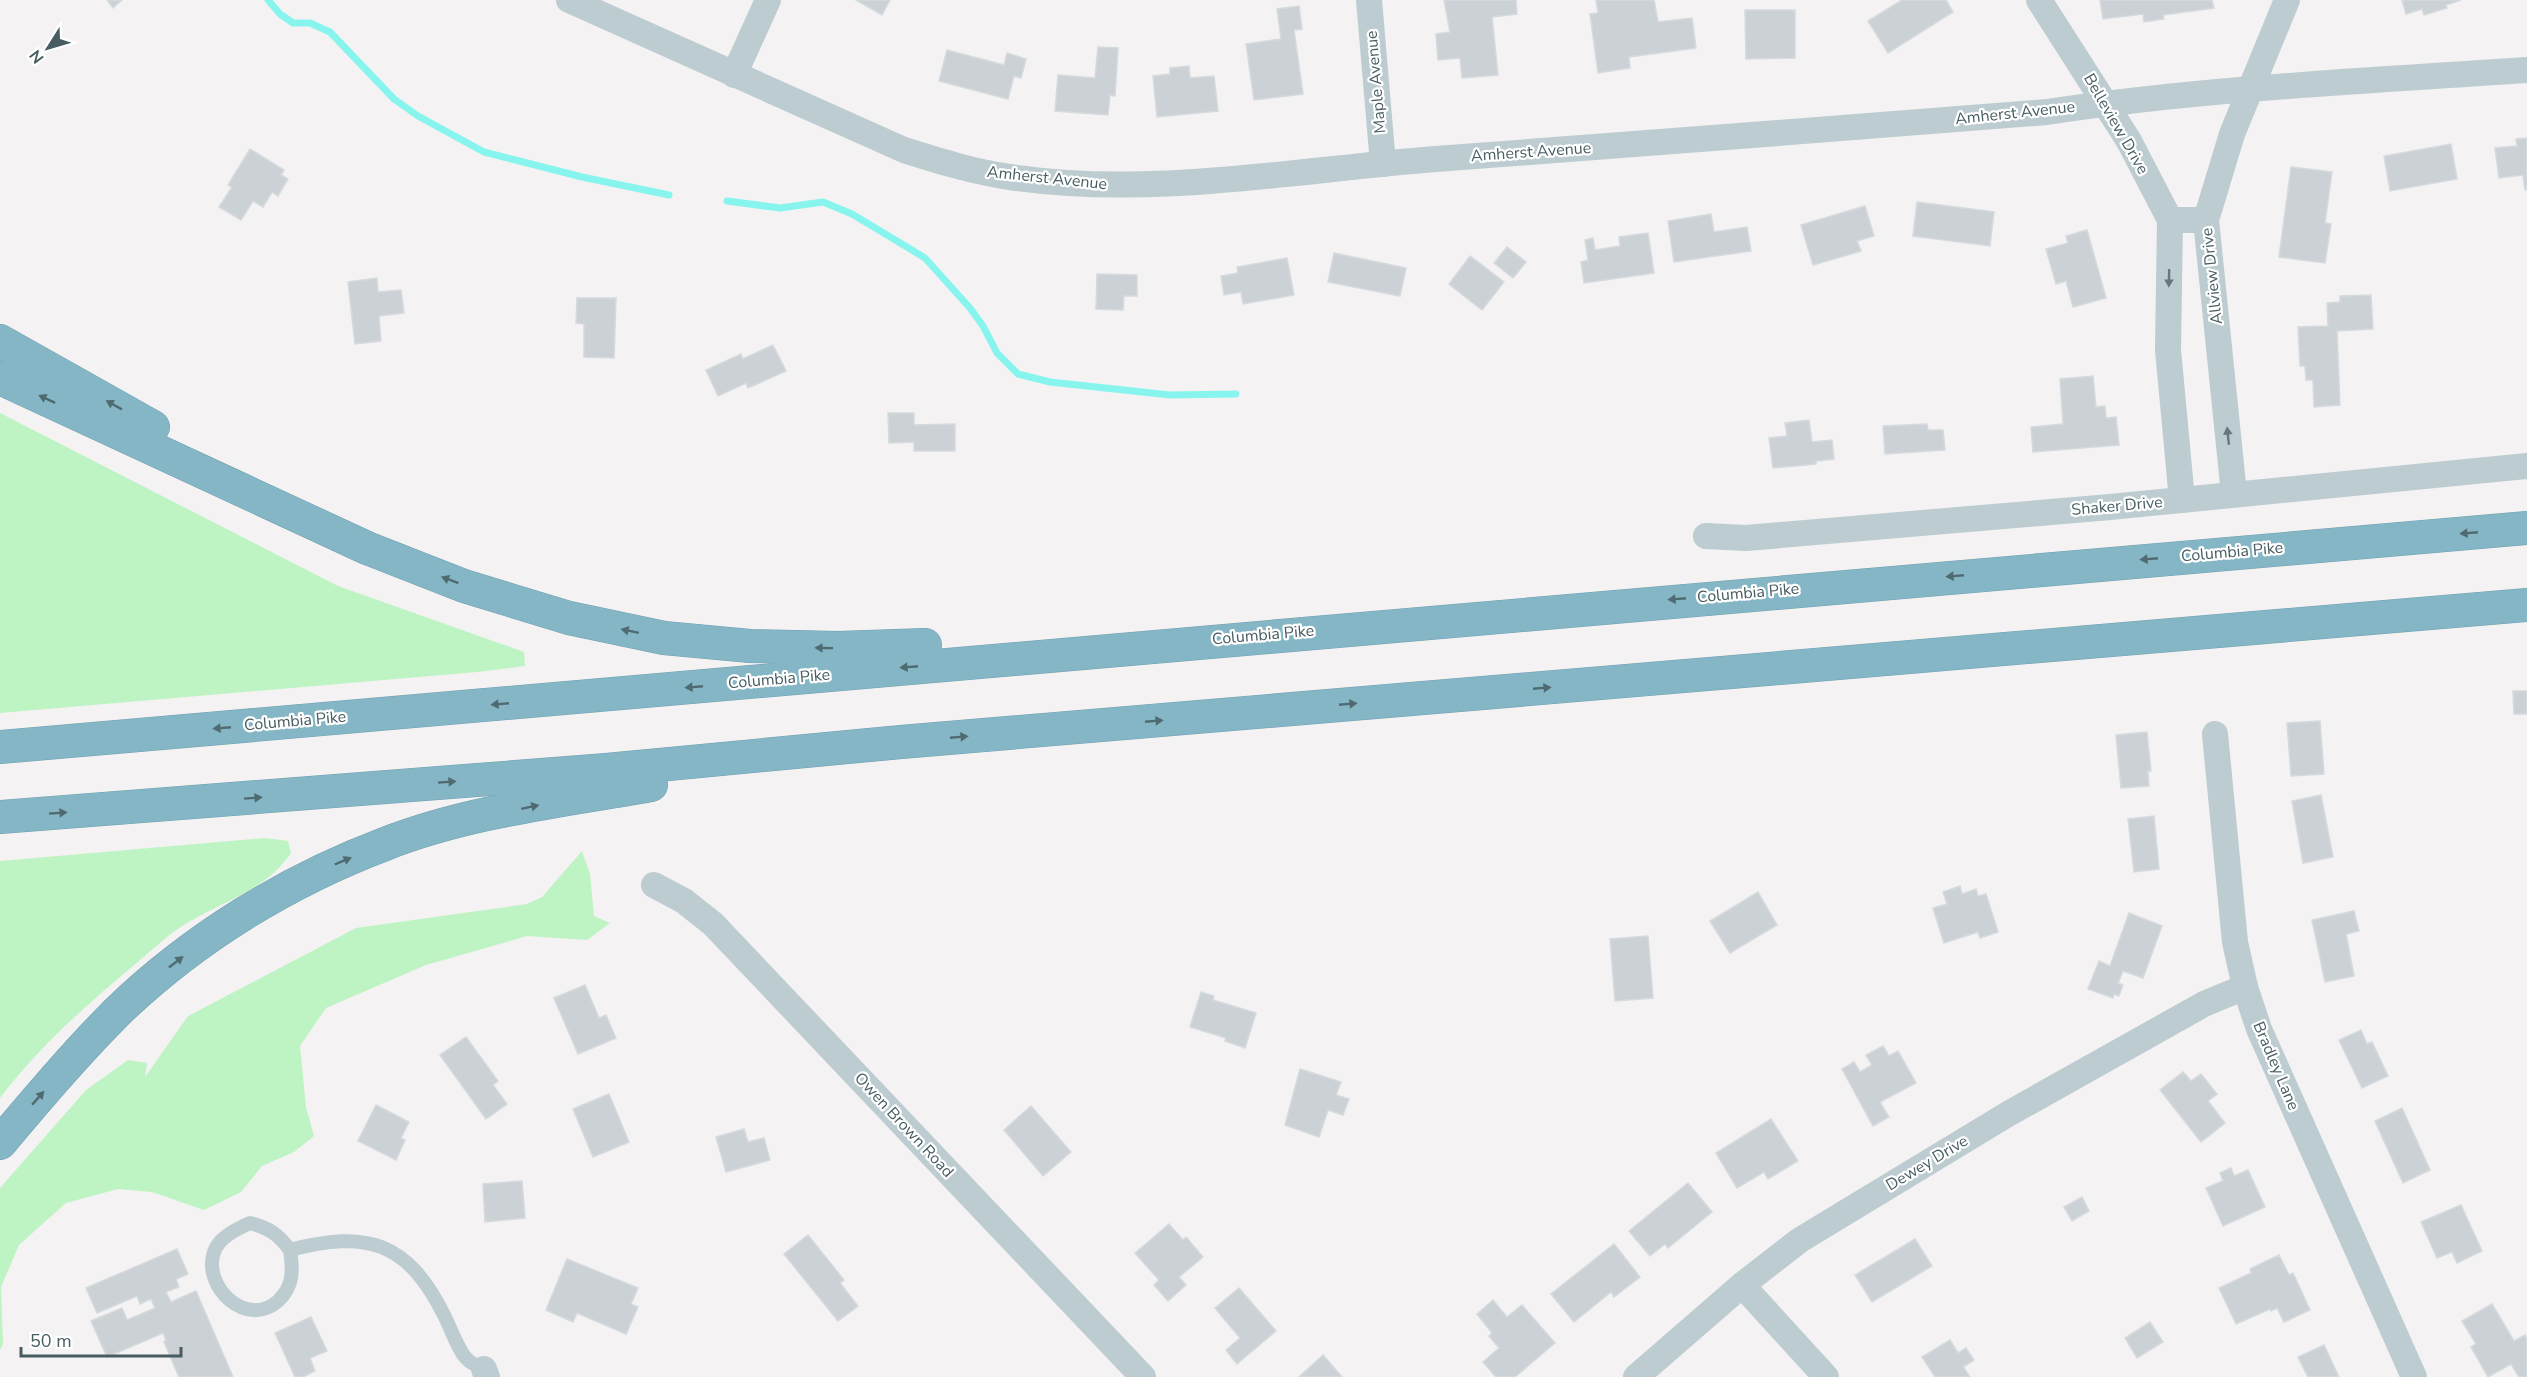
<svg xmlns="http://www.w3.org/2000/svg" width="2527" height="1377" font-family="'Nunito Sans',sans-serif">
<rect width="100%" height="100%" fill="#f4f2f3"/>
<g fill="#bef4c4">
<path d="M0 413 338 586 524 652 525 666 477 672 0 713Z"/>
<path d="M265 838 288 841 291 853C265 892 217 903 179 928 163 939 148 954 133 966 85 1006 38 1048 0 1098V861Z"/>
<path d="M582 851 590 874 594 916 610 923 587 940 527 936 426 965 326 1008 300 1046 306 1107 314 1136 294 1152 262 1166 241 1192 204 1210 152 1192 118 1189 66 1203 19 1245 1 1287 3 1344 0 1350V1188L86 1090 128 1060 147 1063 145 1077 188 1016 356 928 527 904 542 897Z"/>
</g>
<g fill="none" stroke-linecap="round" stroke-linejoin="round">
<g stroke="#87f5ee" stroke-width="7">
<path d="M268 0 280 14 293 23H310L330 32 394 99 418 116 484 152 582 177 669 195"/>
<path d="M727 201 780 208 823 202 852 214 897 241 925 258 970 308 983 326 997 353 1018 374 1050 382 1170 395 1236 394"/>
</g>
</g>
<g fill="#ccd1d5" stroke="#d5dade" stroke-width="1.5">
<path d="M107 0H122L113 8Z"/>
<path d="M856 0H890L882 15Z"/>
<path d="M1444 0H1516L1517 14 1492 17 1498 75 1462 78 1460 58 1438 60 1436 34 1450 32Z"/>
<path d="M1596 0H1654L1658 22 1692 18 1696 48 1629 57 1630 68 1598 73 1590 14 1598 13Z"/>
<path d="M1902 0H1946L1953 12 1888 53 1868 21Z"/>
<path d="M2100 0H2212L2214 8 2163 15 2164 19 2144 22 2143 14 2103 19Z"/>
<path d="M2402 0H2461L2446 5 2447 8 2424 15 2422 9 2406 14Z"/>
<path d="M1299 6 1302 29 1294 30 1303 94 1254 100 1246 44 1281 39 1277 9Z"/>
<path d="M1745 10H1795V58L1746 59Z"/>
<path d="M1098 47 1118 48 1115 96 1110 95 1108 115 1055 111 1058 75 1095 78Z"/>
<path d="M947 50 1004 65 1007 53 1026 59 1021 78 1014 76 1008 99 939 81Z"/>
<path d="M1189 66 1190 78 1214 76 1218 111 1157 117 1153 76 1170 74V68Z"/>
<path d="M2527 138V189L2525 190 2523 175 2499 178 2495 148 2517 146 2516 139Z"/>
<path d="M2451 144 2457 179 2390 191 2384 156Z"/>
<path d="M250 149 284 170 281 175 288 179 278 196 272 192 263 207 253 201 241 220 219 207 232 187 228 185Z"/>
<path d="M2291 167 2332 172 2325 223 2331 224 2325 263 2279 257Z"/>
<path d="M1917 202 1994 212 1990 246 1913 236Z"/>
<path d="M1865 206 1874 236 1857 241 1861 251 1813 265 1801 225Z"/>
<path d="M1711 214 1714 232 1747 227 1751 251 1674 262 1668 221Z"/>
<path d="M2087 230 2106 298 2073 307 2066 281 2056 284 2046 249 2068 243 2066 236Z"/>
<path d="M1648 233 1654 273 1584 283 1581 262 1588 260 1585 240 1593 238 1595 250 1620 246 1619 237Z"/>
<path d="M1507 247 1526 262 1513 278 1494 263Z"/>
<path d="M1334 253 1406 268 1400 296 1328 282Z"/>
<path d="M1470 256 1504 282 1482 310 1449 284Z"/>
<path d="M1287 258 1294 295 1243 304 1241 292 1224 295 1221 276 1238 273 1237 267Z"/>
<path d="M1097 274 1137 275V296H1124L1123 310 1096 309Z"/>
<path d="M377 278 378 292 401 290 404 313 379 316 381 341 355 344 348 282Z"/>
<path d="M2371 295 2373 329 2337 331 2340 405 2314 407 2313 380H2306L2305 366H2300L2298 327 2328 326 2327 303 2340 302V296Z"/>
<path d="M577 298H616L614 358 584 357V324L576 323Z"/>
<path d="M773 345 786 371 748 388 746 383 718 396 706 370 741 354 743 359Z"/>
<path d="M2093 376 2096 407 2105 406 2106 418 2116 417 2119 445 2033 452 2031 427 2063 424 2060 379Z"/>
<path d="M888 413H914V425L955 424V451H914V442L889 443Z"/>
<path d="M1809 420 1812 442 1832 440 1834 459 1816 461V464L1773 468 1769 438 1787 436 1785 423Z"/>
<path d="M1927 424 1928 430H1943L1945 450 1885 454 1883 426Z"/>
<path d="M2513 691H2527V714H2514Z"/>
<path d="M2320 721 2324 774 2291 776 2287 723Z"/>
<path d="M2147 732 2151 771H2148L2149 786 2121 788 2116 735Z"/>
<path d="M2321 795 2333 857 2303 863 2292 801Z"/>
<path d="M2154 816 2159 869 2134 872 2128 819Z"/>
<path d="M1960 886 1962 894 1976 889 1978 896 1986 894 1998 932 1980 938 1978 932 1944 943 1933 908 1947 904 1943 892Z"/>
<path d="M1758 892 1777 925 1730 953 1710 921Z"/>
<path d="M2354 911 2359 931 2346 934 2354 976 2325 982 2312 920Z"/>
<path d="M2129 913 2162 926 2143 978 2123 971 2118 983 2123 985 2119 996 2114 994 2113 998 2088 989 2099 961 2110 966Z"/>
<path d="M1648 936 1653 998 1615 1001 1610 939Z"/>
<path d="M585 985 599 1018 606 1015 616 1038 578 1054 554 998Z"/>
<path d="M1201 992 1214 996 1213 1000 1256 1013 1245 1048 1225 1041 1226 1038 1190 1027Z"/>
<path d="M2361 1030 2367 1044 2372 1042 2388 1076 2362 1088 2339 1040Z"/>
<path d="M466 1037 498 1081 493 1085 507 1104 486 1119 440 1055Z"/>
<path d="M1883 1046 1889 1056 1898 1051 1916 1083 1880 1102 1889 1117 1873 1126 1842 1069 1854 1062 1860 1072 1872 1065 1866 1055Z"/>
<path d="M1300 1069 1341 1082 1336 1095 1349 1099 1343 1115 1328 1110 1319 1137 1285 1125Z"/>
<path d="M2183 1072 2191 1081 2201 1074 2217 1094 2208 1101 2225 1123 2201 1142 2160 1090Z"/>
<path d="M609 1094 629 1142 593 1157 573 1109Z"/>
<path d="M376 1105 409 1122 401 1138 405 1140 396 1160 358 1141Z"/>
<path d="M1031 1106 1071 1152 1043 1176 1004 1130Z"/>
<path d="M2402 1108 2430 1170 2403 1183 2375 1121Z"/>
<path d="M1771 1119 1798 1161 1768 1179 1764 1172 1737 1188 1716 1153Z"/>
<path d="M744 1129 748 1142 764 1138 770 1160 726 1172 716 1137Z"/>
<path d="M2231 1168 2234 1176 2248 1170 2265 1207 2223 1226 2206 1188 2223 1181 2220 1173Z"/>
<path d="M522 1181 525 1218 485 1222 483 1184Z"/>
<path d="M1688 1183 1712 1212 1668 1248 1665 1244 1650 1256 1629 1231Z"/>
<path d="M2082 1197 2089 1211 2072 1221 2064 1207Z"/>
<path d="M2461 1205 2482 1251 2457 1263 2452 1252 2437 1258 2421 1222Z"/>
<path d="M1169 1224 1183 1240 1186 1237 1203 1257 1179 1277 1186 1285 1168 1301 1154 1285 1159 1280 1135 1253Z"/>
<path d="M808 1235 844 1280 840 1283 858 1306 838 1321 784 1254Z"/>
<path d="M1915 1239 1932 1266 1872 1302 1855 1275Z"/>
<path d="M1614 1244 1640 1277 1614 1297 1611 1292 1574 1322 1551 1294Z"/>
<path d="M177 1249 188 1274 176 1279 179 1287 166 1292 171 1302 196 1291 233 1377H179L164 1342 166 1340 163 1333 107 1357 91 1321 122 1308 127 1320 155 1308 151 1299 140 1304 137 1296 97 1313 86 1288Z"/>
<path d="M2279 1255 2289 1275 2293 1273 2310 1310 2284 1322 2277 1308 2271 1311 2270 1309 2236 1324 2219 1288 2251 1273 2250 1269Z"/>
<path d="M567 1259 638 1288 631 1304 638 1307 626 1334 577 1313 573 1322 546 1310Z"/>
<path d="M1239 1288 1276 1331 1237 1364 1226 1350 1240 1338 1215 1308Z"/>
<path d="M1493 1300 1507 1317 1522 1305 1555 1343 1515 1377H1496L1483 1362 1499 1348 1489 1336 1492 1333 1477 1314Z"/>
<path d="M2492 1304 2514 1341 2525 1335 2527 1339V1377H2519L2511 1364 2488 1377 2471 1347 2476 1344 2462 1321Z"/>
<path d="M311 1317 327 1351 310 1358 315 1371 303 1377H295L275 1333Z"/>
<path d="M2150 1322 2163 1342 2137 1358 2125 1338Z"/>
<path d="M1950 1340 1958 1353 1966 1348 1974 1360 1963 1367 1970 1377H1935L1922 1357Z"/>
<path d="M2324 1345 2339 1377H2308L2298 1357Z"/>
<path d="M1323 1355 1342 1377H1299Z"/>
</g>
<g fill="none" stroke-linecap="round" stroke-linejoin="round">
<defs>
<g id="highway">
<path d="M0 341 153 427"/>
<path d="M0 378 367 548 464 586 569 618 664 638 750 646 838 648 925 645"/>
<path d="M0 747C842 675 1684 598 2527 528"/>
<path d="M0 817 606 770 901 742 2527 605"/>
<path d="M0 1143C38 1098 76 1053 118 1011 194 938 287 881 385 844 469 811 562 801 651 785"/>
</g>
</defs>
<use href="#highway" stroke="#70a1b1" stroke-width="34"/>
<path stroke="#bcccd0" stroke-width="14" d="M290 1250C293 1270 294 1286 278 1301 247 1329 202 1287 214 1252 219 1237 237 1229 250 1223 269 1228 278 1234 290 1250 367 1230 407 1241 444 1315 450 1326 459 1353 468 1360 472 1364 478 1366 484 1369"/>
<g stroke="#bcccd0" stroke-width="26">
<path d="M569 0 904 150C939 161 974 172 1010 177 1152 198 1294 170 1436 159 1640 144 1843 128 2047 112 2205 88 2367 81 2527 70"/>
<path d="M1369 0 1383 164"/>
<path d="M2039 0 2129 141 2170 220H2206"/>
<path d="M734 75 768 0"/>
<path d="M2170 220 2168 350 2182 500"/>
<path d="M2234 494 2206 220 2232 134 2287 0"/>
<path d="M1706 536 1746 538 2110 507 2527 466"/>
<path d="M2215 734 2235 942 2245 987 2259 1029 2414 1377"/>
<path d="M654 885 684 901 713 924 1143 1377"/>
<path d="M1742 1285 1826 1377"/>
<path d="M484 1369 487 1377"/>
<path d="M1636 1377 1742 1285 1800 1240 2008 1114 2204 1004 2245 987"/>
</g>
<use href="#highway" stroke="#85b6c5" stroke-width="33"/>
</g>
<defs><path id="oneway-solid" d="M-6-.8H1V-3.2L6.5 0L1 3.2V.8H-6Z" transform="scale(1.5)"/></defs>
<g fill="#64797e">
<use href="#oneway-solid" transform="translate(2169 278) rotate(91)"/>
<use href="#oneway-solid" transform="translate(2228 436) rotate(-96)"/>
</g>
<g fill="#506a71">
<use href="#oneway-solid" transform="translate(47 399) rotate(-155)"/>
<use href="#oneway-solid" transform="translate(114 405) rotate(-151)"/>
<use href="#oneway-solid" transform="translate(2469 533) rotate(175)"/>
<use href="#oneway-solid" transform="translate(2149 559) rotate(175)"/>
<use href="#oneway-solid" transform="translate(1955 576) rotate(175)"/>
<use href="#oneway-solid" transform="translate(450 580) rotate(-159)"/>
<use href="#oneway-solid" transform="translate(1677 599) rotate(175)"/>
<use href="#oneway-solid" transform="translate(630 631) rotate(-168)"/>
<use href="#oneway-solid" transform="translate(824 648) rotate(-179)"/>
<use href="#oneway-solid" transform="translate(909 667) rotate(175)"/>
<use href="#oneway-solid" transform="translate(694 687) rotate(175)"/>
<use href="#oneway-solid" transform="translate(1542 688) rotate(-5)"/>
<use href="#oneway-solid" transform="translate(500 704) rotate(175)"/>
<use href="#oneway-solid" transform="translate(1348 704) rotate(-5)"/>
<use href="#oneway-solid" transform="translate(1154 721) rotate(-5)"/>
<use href="#oneway-solid" transform="translate(222 728) rotate(175)"/>
<use href="#oneway-solid" transform="translate(959 737) rotate(-5)"/>
<use href="#oneway-solid" transform="translate(447 782) rotate(-4)"/>
<use href="#oneway-solid" transform="translate(253 798) rotate(-4)"/>
<use href="#oneway-solid" transform="translate(530 807) rotate(-12)"/>
<use href="#oneway-solid" transform="translate(58 813) rotate(-4)"/>
<use href="#oneway-solid" transform="translate(343 861) rotate(-23)"/>
<use href="#oneway-solid" transform="translate(176 962) rotate(-38)"/>
<use href="#oneway-solid" transform="translate(38 1098) rotate(-49)"/>
</g>
<g text-anchor="middle" dominant-baseline="central" stroke-width="4.5" stroke-linejoin="round" paint-order="stroke">
<g font-size="16" fill="#475d62" stroke="#fff">
<text transform="translate(1376 82) rotate(-95)">Maple Avenue</text>
<text transform="translate(2015 113) rotate(-6)">Amherst Avenue</text>
<text transform="translate(2116 124) rotate(60)">Belleview Drive</text>
<text transform="translate(1531 152) rotate(-4)">Amherst Avenue</text>
<text transform="translate(1047 178) rotate(6)">Amherst Avenue</text>
<text transform="translate(2212 276) rotate(-96)">Allview Drive</text>
<text transform="translate(2117 506) rotate(-5)">Shaker Drive</text>
<text transform="translate(2232 552) rotate(-5)">Columbia Pike</text>
<text transform="translate(1748 593) rotate(-5)">Columbia Pike</text>
<text transform="translate(1263 635) rotate(-5)">Columbia Pike</text>
<text transform="translate(779 679) rotate(-5)">Columbia Pike</text>
<text transform="translate(295 721) rotate(-5)">Columbia Pike</text>
<text transform="translate(2276 1066) rotate(67)">Bradley Lane</text>
<text transform="translate(904 1125) rotate(47)">Owen Brown Road</text>
<text transform="translate(1927 1163) rotate(-31)">Dewey Drive</text>
</g>
</g>
<g transform="translate(48 48) rotate(233)" stroke="#ffffff" stroke-width="4.5" paint-order="stroke">
<path d="M0-4.5L10 22L0 15L-10 22Z" fill="#475d62"/>
<text y="-9" font-size="16" font-weight="bold" text-anchor="middle" fill="#475d62">N</text>
</g>
<path d="M21 1347v9h160v-9" fill="none" stroke="#475d62" stroke-width="3"/>
<text x="30" y="1347" font-size="18" fill="#475d62" stroke="#ffffff" stroke-width="4.5" paint-order="stroke">50 m</text>
</svg>
